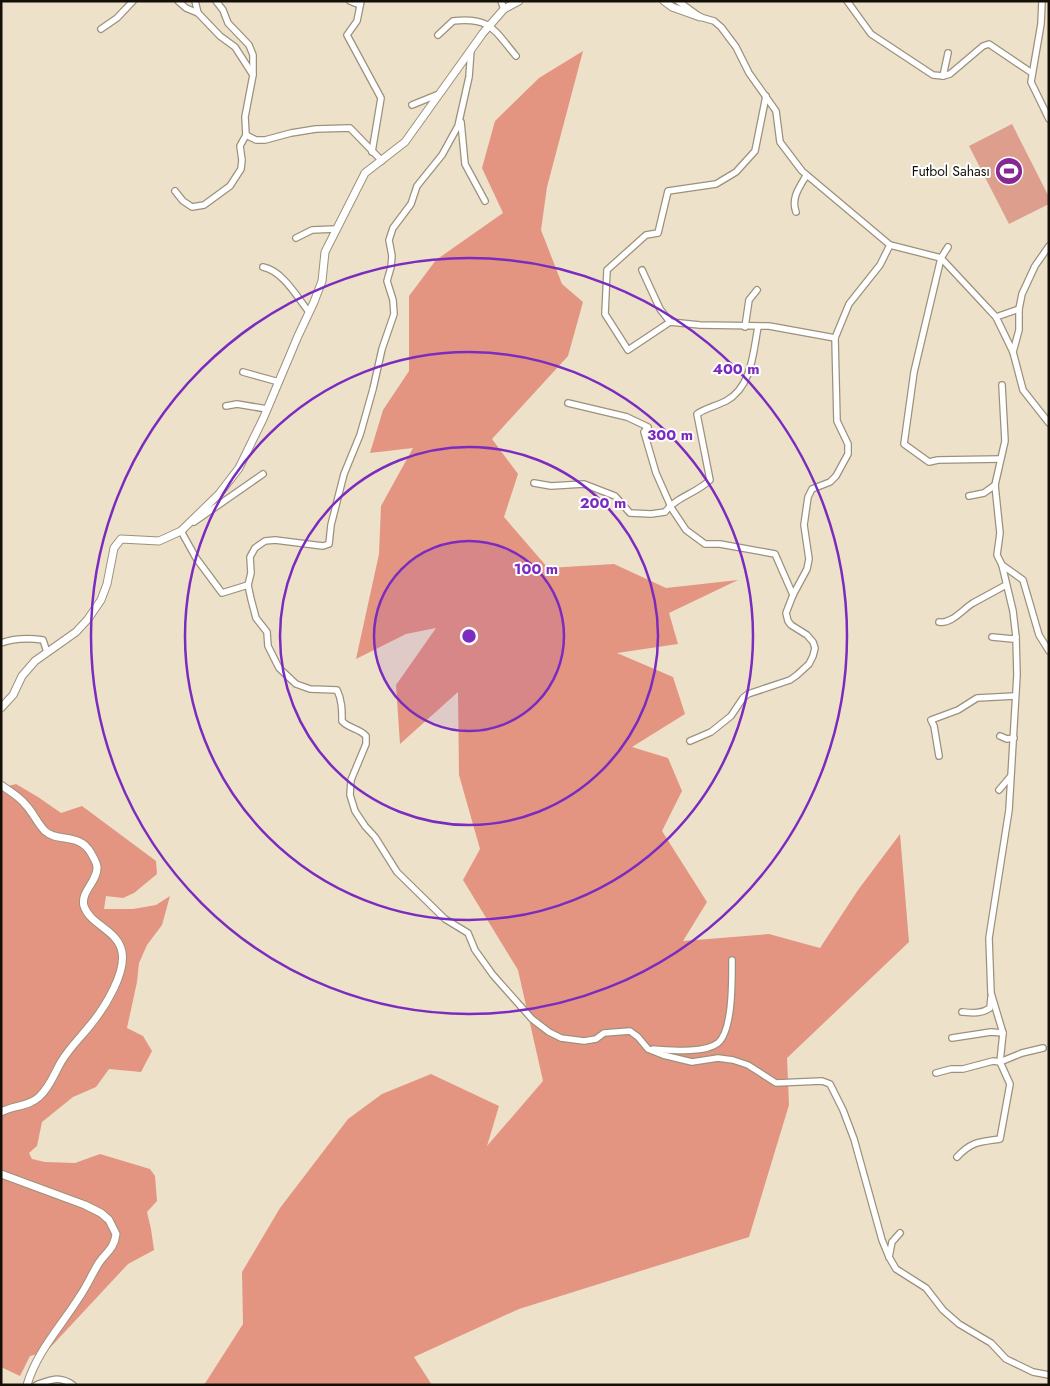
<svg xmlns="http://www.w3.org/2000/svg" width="1050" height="1386" font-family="Jost,sans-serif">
<rect width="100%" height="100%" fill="#ede1ca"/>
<path fill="#dd9e8e" d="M1012 124 1049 197V204L1009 224 969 146Z"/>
<g fill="#e49581">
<path d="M583 51 547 187 541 230 562 284 583 302 568 356 492 439 518 474 504 517 548 568 614 564 666 588 738 580 669 613 678 644 617 653 673 677 685 714 632 747 668 758 682 791 662 831 707 902 683 941 769 934 820 948 858 890 900 834 909 942 787 1058 789 1105 749 1237 519 1309 414 1357 432 1385H204L243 1324 242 1272 280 1208 348 1119 382 1094 431 1074 499 1106 487 1146 543 1081 518 970 463 880 480 849 459 775 458 692 400 744 396 685 436 628 406 634 356 659 379 554 381 506 413 448 370 453 383 410 409 371V296L436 260 503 213 482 168 495 121 539 78Z"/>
<path d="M16 784 38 797 61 813 82 806 156 861 157 874 134 893 123 898 106 896 104 909H133L156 905 170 896 162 925 147 945 139 963 137 982 127 1028 143 1036 152 1051 141 1072 109 1069 96 1087 73 1097 42 1122 37 1146 29 1153 32 1159 45 1162 75 1163 100 1154 150 1169 155 1176 157 1201 147 1212 151 1229 154 1250 128 1264 46 1352 30 1356 20 1376 1 1367V788Z"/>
</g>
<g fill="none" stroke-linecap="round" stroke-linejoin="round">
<defs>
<g id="minor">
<path d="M178 1 186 8 198 13 195 1"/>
<path d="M216 1 223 10 228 23 249 45 253 55V74"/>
<path d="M350 1 360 5"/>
<path d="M361 1 357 21 347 35 381 98 372 152"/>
<path d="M501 1 504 9"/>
<path d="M678 1 700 17 714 21 721 27 736 47 749 73 776 111 780 142 802 171 890 245 941 258 982 302 996 317 1013 352 1023 390 1049 423"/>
<path d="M847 1 871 34 933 75 943 76 950 74 983 46 989 44 1032 73"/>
<path d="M1042 1 1041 24 1031 82 1049 119"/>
<path d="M101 29 117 18 133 1"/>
<path d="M438 35 453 21C491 17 494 30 516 56"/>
<path d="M471 50 469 77 458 126 442 155 417 186 411 204 393 228 389 240 392 256 391 267 387 281 393 300 394 314 382 349 373 389 360 435 344 474 331 525 329 544 323 546 275 540 265 541 255 548 250 557 251 573 248 585 251 599 256 618 267 632 268 646 279 668 296 684 310 689 337 690C342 700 342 710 342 721 349 729 359 728 366 736V744L351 780 350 795 355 811 365 826 375 837 397 872 445 919 468 933 475 950 493 975 532 1019 549 1032 561 1038 584 1041 596 1039 604 1033 630 1031 638 1037 648 1049 663 1055 692 1062 718 1058 733 1060 748 1065 776 1083 822 1081 830 1084 843 1110 854 1139 882 1240 889 1257 896 1269 926 1288 943 1310 959 1324 991 1343 1006 1359 1033 1372 1049 1375"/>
<path d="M943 76 948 53"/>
<path d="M766 96 755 151 736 172 716 184 668 191 658 233 646 235 607 270 605 314 628 350 670 322 700 325 769 326 835 338"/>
<path d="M412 105 439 94"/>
<path d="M461 122 465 164 485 201"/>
<path d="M246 135 256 140H265L291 133 316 129 350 128 382 161"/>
<path d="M175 191 183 201 192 207 204 205 230 186 241 169 242 160 240 146 246 135 245 117 253 75 235 47 220 36 198 13"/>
<path d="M796 212C791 198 799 188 806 176"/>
<path d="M296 238 312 230 336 229"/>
<path d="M948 247 941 258 914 372 904 444 929 462 938 460 1000 459"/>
<path d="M263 267C283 271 297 297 309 312"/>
<path d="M642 270 660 309 670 322"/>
<path d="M996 317 1019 309"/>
<path d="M745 327 749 300 757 290"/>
<path d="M1013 352 1019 330V309L1022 294 1035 266 1049 246"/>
<path d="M243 372 279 382"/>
<path d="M568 403 627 417 648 427 644 432 656 473 672 509 686 530 705 544H720L775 554 793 595"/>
<path d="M226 406 237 404 267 409"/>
<path d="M534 483 551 486 584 484 615 496 630 513 651 514 665 512C676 497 697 493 710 480L697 414C706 408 716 406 726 401 752 387 753 353 758 327"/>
<path d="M969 496 984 493 995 485"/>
<path d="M194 522 263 474"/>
<path d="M184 529 181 531 196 558 222 593 248 585"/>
<path d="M1002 565 1023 580 1039 635 1049 651"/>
<path d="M939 622C952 624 963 609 973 603 984 597 995 591 1006 585"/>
<path d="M992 637 1013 639 1016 637"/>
<path d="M1 643C15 638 29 638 43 640L47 652"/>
<path d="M1000 736 1007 739 1014 738"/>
<path d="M690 741 711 732 731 716 743 698 748 694 790 680 797 675 809 664 813 656 815 648 813 642 807 635 791 625 788 621 786 613 793 595 807 569 809 559 804 525 808 497 812 489 830 482 836 476 848 454V444L837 421 835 338 849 304 880 265 890 245"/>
<path d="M939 756 934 726 931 720 958 710 977 698 1015 696"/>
<path d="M999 790 1010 777"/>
<path d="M962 1012C973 1013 981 1014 990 1008L991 997"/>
<path d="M952 1038 991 1032 1003 1033"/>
<path d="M653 1049C669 1050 704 1054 718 1043 733 1030 732 980 732 960"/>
<path d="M936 1073 951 1069H963L993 1061 1000 1062 1022 1053 1043 1048"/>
<path d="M957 1157C972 1141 980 1142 1000 1139L1010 1084 1000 1062 1003 1033 991 993 989 938 1009 810 1017 675 1016 637 1013 611 1002 565 997 555 1000 533 995 485 1005 441 1002 385"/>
<path d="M889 1257 892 1242 900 1233"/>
<path d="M36 1385C51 1380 59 1375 73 1385"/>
</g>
<g id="tertiary">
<path d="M664 1 672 7 700 17"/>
<path d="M1 708 13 695 22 676 35 661 76 632 88 619 101 600 107 584 114 548 121 539 159 541 181 531 219 494 239 468 263 419 298 336 314 302 322 281 325 252 365 173 405 142 483 33 504 9 519 1"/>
<path d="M1 785C9 791 19 796 25 804 33 812 37 823 45 831 58 843 79 832 91 853 93 857 97 863 97 867 98 881 80 892 84 906 90 925 118 930 122 952 126 973 105 1007 92 1023 82 1036 69 1048 61 1062 54 1074 50 1087 39 1097 28 1107 14 1105 1 1112"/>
<path d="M1 1174 85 1205 101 1213 109 1220 116 1234C114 1251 104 1253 97 1266 91 1276 87 1286 80 1296 62 1325 37 1351 27 1385"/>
</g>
</defs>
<use href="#minor" stroke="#9c917c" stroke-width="8"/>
<use href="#tertiary" stroke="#9c917c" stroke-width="9"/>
<use href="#minor" stroke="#fff" stroke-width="5.5"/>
<use href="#tertiary" stroke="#fff" stroke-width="7"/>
</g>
<circle cx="469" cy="636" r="95" fill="#7b2cbf" fill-opacity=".12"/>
<g fill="none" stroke="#7b2cbf" stroke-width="2.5">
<circle cx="469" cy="636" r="95"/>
<circle cx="469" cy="636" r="189"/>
<circle cx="469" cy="636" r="284"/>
<circle cx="469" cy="636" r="378"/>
</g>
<defs>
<symbol id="stadium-disc" viewBox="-11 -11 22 22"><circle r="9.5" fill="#852893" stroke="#fff"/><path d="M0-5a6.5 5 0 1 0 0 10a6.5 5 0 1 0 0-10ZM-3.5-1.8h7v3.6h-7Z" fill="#fff"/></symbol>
</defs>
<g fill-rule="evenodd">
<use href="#stadium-disc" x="993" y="155" width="32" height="32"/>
</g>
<g text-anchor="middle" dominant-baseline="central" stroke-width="4" stroke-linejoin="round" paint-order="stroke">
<g font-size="14" fill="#141008" stroke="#fff" text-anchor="end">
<text x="990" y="171">Futbol Sahası</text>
</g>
</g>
<circle cx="469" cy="636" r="8" fill="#7b2cbf" stroke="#fff" stroke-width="2.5"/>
<g font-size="15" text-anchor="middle" font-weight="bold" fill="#7b2cbf" stroke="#fff" stroke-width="4" stroke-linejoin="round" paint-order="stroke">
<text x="736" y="374">400 m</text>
<text x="670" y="440">300 m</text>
<text x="603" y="508">200 m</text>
<text x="536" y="574">100 m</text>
</g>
<rect width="1050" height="1386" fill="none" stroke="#141008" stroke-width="5"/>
</svg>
